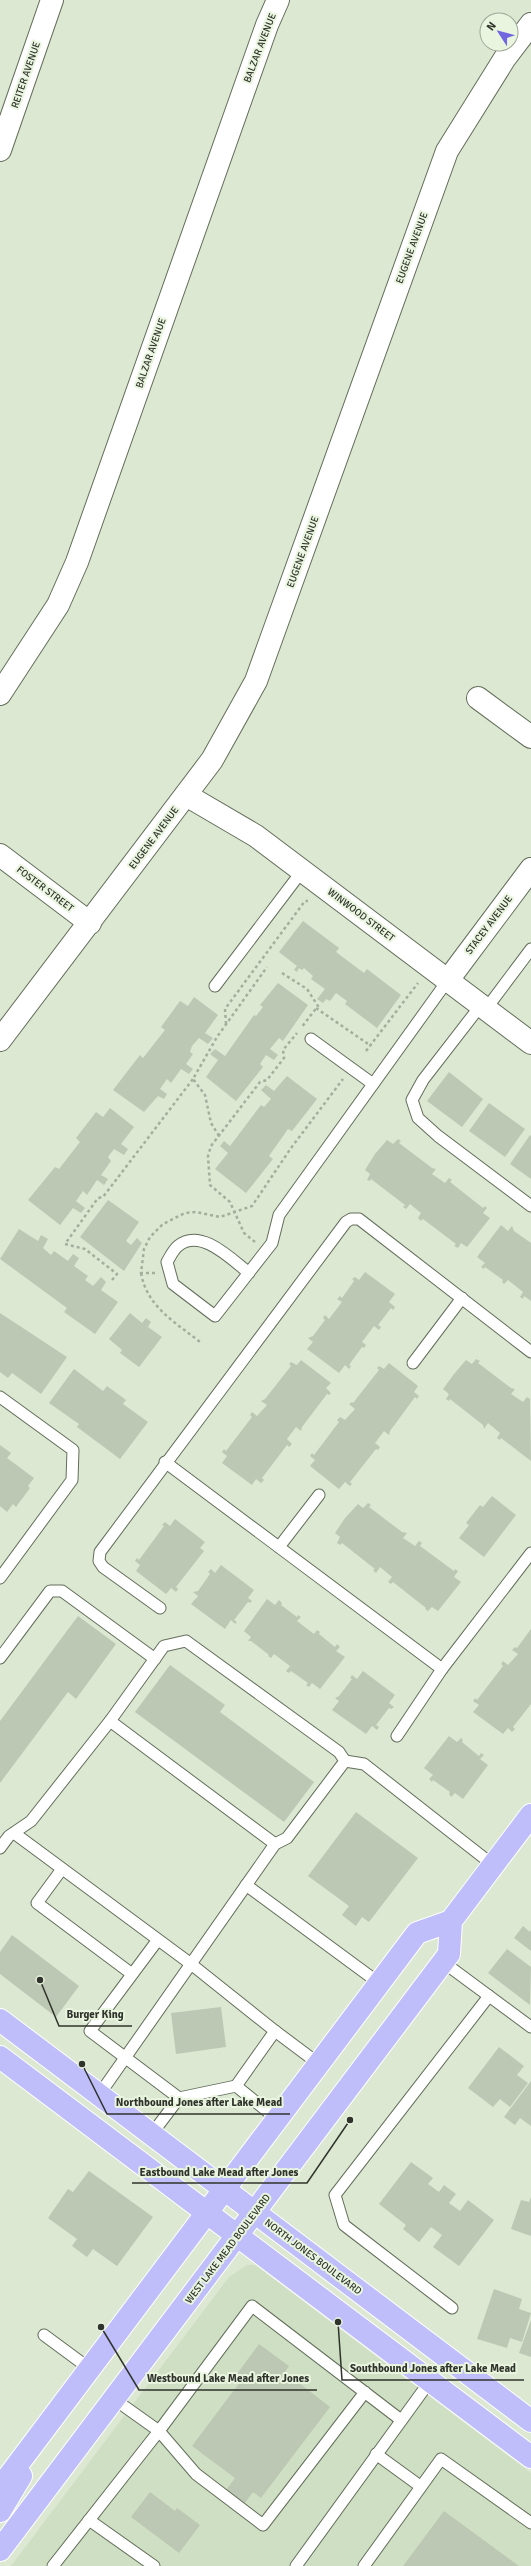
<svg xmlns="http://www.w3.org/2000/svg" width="531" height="2566" font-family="Signika,sans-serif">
<rect width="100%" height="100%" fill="#dce8d2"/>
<path fill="#cfdfc3" d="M247 2265H255L531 2473V2566H11L229 2277Z"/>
<g fill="#bcc8b3">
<path d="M303 921 339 948 336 952 364 973 367 969 401 995 377 1028 345 1004 347 1001 336 993 330 1001 326 999 323 1003 317 999 325 989 311 979 313 976 304 968 302 970 299 968 297 972 294 970 297 966 279 952Z"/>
<path d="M278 983 308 1005 283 1041 279 1038 270 1049 278 1055 274 1060 266 1055 260 1064 263 1067 236 1101 206 1077 218 1060 210 1054 215 1049 225 1056 254 1015 256 1016 263 1007 260 1005Z"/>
<path d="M194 997 218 1015 205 1033 213 1038 208 1044 199 1038 192 1046 190 1052 193 1054 186 1064 193 1069 189 1074 181 1069 171 1083 167 1079 160 1089 167 1094 164 1099 158 1096 144 1112 113 1090 140 1055 143 1058 165 1030 161 1027 180 1001 188 1006Z"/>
<path d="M449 1072 483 1099 462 1127 427 1101Z"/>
<path d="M287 1076 317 1099 292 1131 288 1129 269 1156 273 1159 246 1193 215 1169 228 1153 220 1146 224 1141 230 1146 261 1105 264 1107 271 1099 261 1090 266 1085 274 1091Z"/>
<path d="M489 1103 525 1129 505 1157 469 1131Z"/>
<path d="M110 1108 134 1127 121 1144 128 1149 124 1155 114 1149 108 1157 111 1161 101 1175 108 1179 104 1185 97 1180 87 1195 83 1191 76 1201 85 1208 81 1213 73 1208 60 1225 28 1200 55 1167 59 1169 80 1142 76 1138 96 1112 103 1117Z"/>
<path d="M530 1135 531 1136V1179L510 1164Z"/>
<path d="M398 1139 401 1141 399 1143 432 1168 436 1169 432 1174 445 1183 449 1178 452 1180 450 1182 483 1208 485 1206 487 1208 483 1213 490 1218 467 1247 461 1243 458 1248 454 1246 456 1244 423 1219 421 1221 418 1218 421 1213 410 1204 406 1209 403 1207 405 1205 371 1179 370 1181 367 1180 370 1174 365 1170 375 1154 387 1140 393 1144Z"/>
<path d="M108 1200 139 1222 126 1241 131 1245 137 1238 142 1243 124 1271 80 1237Z"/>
<path d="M501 1225 508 1231 512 1226 514 1231 531 1243V1301L524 1296 523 1299 520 1297 523 1292 508 1280 504 1284 502 1282 503 1280 485 1267 484 1269 481 1267 485 1263 477 1257Z"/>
<path d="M19 1229 38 1241 41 1235 48 1239 43 1248 51 1255 54 1251 68 1261 73 1254 79 1258 74 1266 88 1276 85 1280 93 1286 101 1277 106 1282 101 1290 118 1302 95 1334 64 1312 67 1308 0 1259Z"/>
<path d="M365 1272 395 1294 389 1302 395 1307 393 1310 391 1308 378 1325 381 1327 379 1330 374 1326 362 1342 366 1345 364 1348 362 1347 349 1365 351 1366 349 1369 345 1365 339 1373 307 1349 313 1342 308 1338 313 1336 325 1320 323 1318 325 1315 329 1319 342 1302 337 1299 340 1296 342 1298 354 1281 352 1279 355 1277 359 1280Z"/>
<path d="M0 1313 67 1357 41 1394 12 1373 8 1378 0 1372Z"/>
<path d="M130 1313 142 1323 146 1318 151 1322 148 1327 162 1337 139 1367 120 1353 122 1350 109 1339Z"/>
<path d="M476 1359 480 1361 478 1363 511 1388 515 1389 511 1394 523 1402 527 1397 530 1399 531 1461 501 1438 500 1440 497 1438 500 1433 488 1423 484 1429 483 1425 450 1399 449 1401 446 1399 449 1394 443 1389 454 1374 466 1360 472 1364Z"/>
<path d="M301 1360 331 1383 326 1388 331 1393 329 1395 327 1394 302 1427 301 1431 296 1427 287 1439 292 1444 289 1447 287 1445 262 1478 264 1480 261 1483 256 1479 252 1485 222 1463 227 1456 222 1452 224 1449 226 1451 252 1417 250 1415 252 1412 257 1416 267 1405 261 1401 265 1399 291 1366 289 1364 291 1362 297 1365Z"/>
<path d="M389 1363 418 1386 414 1392 419 1396 417 1399 415 1397 390 1431 389 1435 384 1431 375 1443 380 1447 378 1450 376 1449 350 1482 352 1484 350 1486 345 1482 339 1489 310 1466 315 1460 310 1456 312 1453 314 1455 339 1422 337 1420 340 1417 345 1420 355 1409 349 1404 352 1402 353 1403 379 1370 377 1368 379 1366 384 1369Z"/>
<path d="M74 1369 103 1391 107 1386 126 1400 123 1404 148 1422 120 1459 77 1427 79 1424 49 1403Z"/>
<path d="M0 1445 11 1453 7 1458 34 1478 28 1486 30 1488 16 1507 13 1504 7 1512 0 1506Z"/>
<path d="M492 1496 516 1515 484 1557 459 1538 469 1525 466 1523 480 1505 483 1507Z"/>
<path d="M368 1503 371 1505 369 1507 402 1532 407 1533 403 1538 415 1546 419 1541 422 1543 420 1546 454 1571 455 1569 458 1571 454 1577 461 1582 438 1611 432 1607 428 1611 425 1609 426 1608 393 1582 391 1584 388 1582 392 1577 380 1567 376 1573 373 1570 375 1569 342 1543 340 1545 337 1543 340 1537 335 1533 345 1518 358 1504 363 1508Z"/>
<path d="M175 1519 205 1542 200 1548 204 1551 176 1587 178 1589 176 1592 171 1588 166 1594 136 1571 140 1565 135 1561 137 1558 139 1560 164 1526 162 1525 165 1522 170 1526Z"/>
<path d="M221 1565 254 1590 248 1598 252 1601 250 1603 248 1602 234 1620 237 1622 235 1624 231 1620 225 1629 191 1604 198 1596 193 1592 198 1591 210 1574 208 1572 211 1569 215 1573Z"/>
<path d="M267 1599 275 1605 279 1600 282 1603 281 1605 297 1617 298 1615 301 1617 297 1621 314 1634 317 1630 320 1632 319 1634 335 1647 337 1644 340 1647 336 1651 345 1657 320 1689 312 1683 309 1687 306 1685 308 1683 291 1671 289 1673 286 1671 290 1666 274 1654 271 1658 268 1656 269 1655 251 1641H248L251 1637 244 1631Z"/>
<path d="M78 1616 116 1644 76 1699 68 1692 0 1783V1721Z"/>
<path d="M531 1629V1704L513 1727 515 1729 512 1732 508 1728 503 1734 473 1712 479 1705 473 1701 475 1698 477 1700 503 1666 501 1664 503 1661 508 1665 518 1654 512 1650 515 1647 517 1648Z"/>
<path d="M170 1665 225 1705 220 1712 314 1782 284 1822 135 1712Z"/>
<path d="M363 1671 395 1695 389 1703 394 1707 391 1709 389 1708 376 1725 379 1727 377 1730 372 1726 366 1734 332 1710 339 1701 335 1698 339 1696 352 1679 350 1678 352 1675 357 1679Z"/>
<path d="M449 1736 457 1742 461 1738 463 1740 462 1742 479 1756 481 1753 484 1755 480 1759 488 1765 463 1799 455 1793 451 1797 449 1794 450 1792 433 1780 432 1782 429 1779 433 1775 424 1768Z"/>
<path d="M356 1812 418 1858 369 1922 362 1917 356 1926 342 1915 349 1906 308 1876Z"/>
<path d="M523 1926 530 1932 531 1930V1951L514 1938Z"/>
<path d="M12 1935 79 1986 56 2017 0 1974V1952Z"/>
<path d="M507 1949 531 1967 530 2005 488 1973Z"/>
<path d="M221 2007 226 2047 176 2054 171 2013Z"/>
<path d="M499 2047 524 2066 517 2075 528 2083 510 2107 500 2099 493 2107 468 2088Z"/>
<path d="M531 2081V2126L520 2118 515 2125 504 2117Z"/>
<path d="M411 2162 433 2178 428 2184 439 2192 444 2185 456 2194 449 2203 460 2211 468 2200 494 2220 459 2266 433 2247 442 2235 431 2227 419 2242 403 2229 406 2225 379 2204Z"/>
<path d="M89 2171 153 2217 117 2266 93 2249 87 2257 72 2246 77 2239 48 2218 68 2189 73 2192Z"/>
<path d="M531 2197V2236L511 2229 521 2200 529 2202Z"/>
<path d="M494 2289 522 2299 519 2309 531 2313 522 2342 510 2338 507 2348 477 2339Z"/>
<path d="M531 2320V2357L519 2353Z"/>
<path d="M259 2344 289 2366 285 2372 330 2407 261 2498 253 2492 242 2507 224 2493 235 2478 192 2446 243 2378 237 2374Z"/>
<path d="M150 2492 175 2511 177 2508 200 2525 179 2553 131 2517Z"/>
<path d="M444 2511 519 2566H403Z"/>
</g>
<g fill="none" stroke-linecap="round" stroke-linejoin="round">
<defs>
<g id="service">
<path d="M215 986 302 871"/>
<path d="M481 1005 423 1080 412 1100 418 1118 438 1136 531 1206"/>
<path d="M486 1009 531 949"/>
<path d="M311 1039 373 1084"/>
<path d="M249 1273C232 1260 201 1227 178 1246 173 1250 170 1257 167 1262L173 1284 215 1316 272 1243 279 1215 448 980"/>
<path d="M413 1363 462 1298"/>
<path d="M0 1397 73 1450 72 1480 0 1578"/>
<path d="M165 1462 442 1669"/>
<path d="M279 1547 319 1495"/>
<path d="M160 1608 103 1567 99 1561 100 1552 346 1222 351 1219H359L531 1352"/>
<path d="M0 1658 50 1591H62L155 1659"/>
<path d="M110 1721 164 1646 186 1641 339 1752 345 1761 287 1838 275 1844"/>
<path d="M397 1736 442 1669 531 1553"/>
<path d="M345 1761 364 1764 493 1865"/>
<path d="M14 1833 191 1964 275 2031 236 2086"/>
<path d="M0 1848 9 1836 31 1821 110 1721 275 1844 99 2095"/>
<path d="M62 1869 37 1903 132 1974"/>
<path d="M246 1885 379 1983"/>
<path d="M157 1941 90 2031 179 2098 236 2086 277 2119"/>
<path d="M443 1962 531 2027"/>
<path d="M275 2031 319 2064"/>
<path d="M151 2135 179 2098"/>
<path d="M452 2308 344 2225 335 2195 489 1996"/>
<path d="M44 2335 90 2369"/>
<path d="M365 2392 263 2525 196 2474 159 2431 252 2306 401 2420"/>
<path d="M376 2454 420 2486"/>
<path d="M89 2520 154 2566"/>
<path d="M53 2566 159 2431 114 2399"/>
<path d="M296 2566 430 2381"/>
<path d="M364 2566 441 2459 531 2523"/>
</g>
<g id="minor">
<path d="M0 150 52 0"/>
<path d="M0 694 58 605 77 562 267 25 278 0"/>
<path d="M478 698 531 737"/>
<path d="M186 795 256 836 531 1043"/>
<path d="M0 855 90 923"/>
<path d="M448 980 531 869"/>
<path d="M0 1040 212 760 256 681 447 151 505 58 531 24"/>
</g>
<g id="primary">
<path d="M0 2020 531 2421"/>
<path d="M0 2057 531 2457"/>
<path d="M0 2488 417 1933 451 1921"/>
<path d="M0 2511 21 2476"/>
<path d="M0 2550 449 1954 451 1921 531 1815"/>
</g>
</defs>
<use href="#service" stroke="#636e5b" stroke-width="13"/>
<use href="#minor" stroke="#636e5b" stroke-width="24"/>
<use href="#primary" stroke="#fff" stroke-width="24"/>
<g stroke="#a5ae9d" stroke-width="2.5" stroke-dasharray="3 3" stroke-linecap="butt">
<path d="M282 973 307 989 318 1006 301 1028"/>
<path d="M316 1008 371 1046"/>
<path d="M226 1024 225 1009 305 901H308"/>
<path d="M366 1051 418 983"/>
<path d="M219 1136 211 1123 205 1095 193 1079 217 1037 267 967"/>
<path d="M255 1242 244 1233 230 1202 210 1185 208 1156 211 1146 260 1082 267 1080 284 1058 283 1050 297 1033"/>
<path d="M141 1273C147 1307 175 1322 200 1342"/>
<path d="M155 1273H141L144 1249 150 1237 163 1224 185 1213 196 1212 220 1217 252 1206 291 1148 343 1079"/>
<path d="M112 1280 117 1274 85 1249 65 1244 98 1198 103 1197 193 1079"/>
</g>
<use href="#service" stroke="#fff" stroke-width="11"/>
<use href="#minor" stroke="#fff" stroke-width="22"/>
<use href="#primary" stroke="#bfbefb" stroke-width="22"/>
</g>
<g text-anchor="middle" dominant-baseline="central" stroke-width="4" stroke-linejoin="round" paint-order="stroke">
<g font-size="10" fill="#2f332b" stroke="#e9f5df">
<text transform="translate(260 48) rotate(-69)">BALZAR AVENUE</text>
<text transform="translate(26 75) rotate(-71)">REITER AVENUE</text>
<text transform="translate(412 248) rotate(-70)">EUGENE AVENUE</text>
<text transform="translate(151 353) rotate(-71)">BALZAR AVENUE</text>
<text transform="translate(303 552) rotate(-70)">EUGENE AVENUE</text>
<text transform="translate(154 838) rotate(-53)">EUGENE AVENUE</text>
<text transform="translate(45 889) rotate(37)">FOSTER STREET</text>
<text transform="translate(361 915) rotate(37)">WINWOOD STREET</text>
<text transform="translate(489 925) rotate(-53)">STACEY AVENUE</text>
<text transform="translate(228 2249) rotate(-53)">WEST LAKE MEAD BOULEVARD</text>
<text transform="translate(313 2257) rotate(37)">NORTH JONES BOULEVARD</text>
</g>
</g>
<path fill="none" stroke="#2f332b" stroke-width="1.5" d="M40 1980L59 2026H132M82 2064L107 2114H290M350 2120L307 2183H132M338 2322L342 2380H524M101 2327L139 2390H317"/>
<g fill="#2f332b" stroke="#e9f5df" stroke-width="1.5">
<circle cx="40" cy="1980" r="4"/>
<circle cx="82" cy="2064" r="4"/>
<circle cx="350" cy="2120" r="4"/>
<circle cx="338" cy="2322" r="4"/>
<circle cx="101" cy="2327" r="4"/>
</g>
<g font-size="11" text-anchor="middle" font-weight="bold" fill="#2f332b" stroke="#e9f5df" stroke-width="4" stroke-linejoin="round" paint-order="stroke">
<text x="95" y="2018">Burger King</text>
<text x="199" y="2106">Northbound Jones after Lake Mead</text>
<text x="219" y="2176">Eastbound Lake Mead after Jones</text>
<text x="433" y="2372">Southbound Jones after Lake Mead</text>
<text x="228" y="2382">Westbound Lake Mead after Jones</text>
</g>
<g transform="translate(499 32) rotate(306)"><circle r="19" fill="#e9f5df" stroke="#9fa797"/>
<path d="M0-3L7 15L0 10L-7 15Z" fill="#7067e1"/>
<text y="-6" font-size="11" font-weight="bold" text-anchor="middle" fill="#2f332b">N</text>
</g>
</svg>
